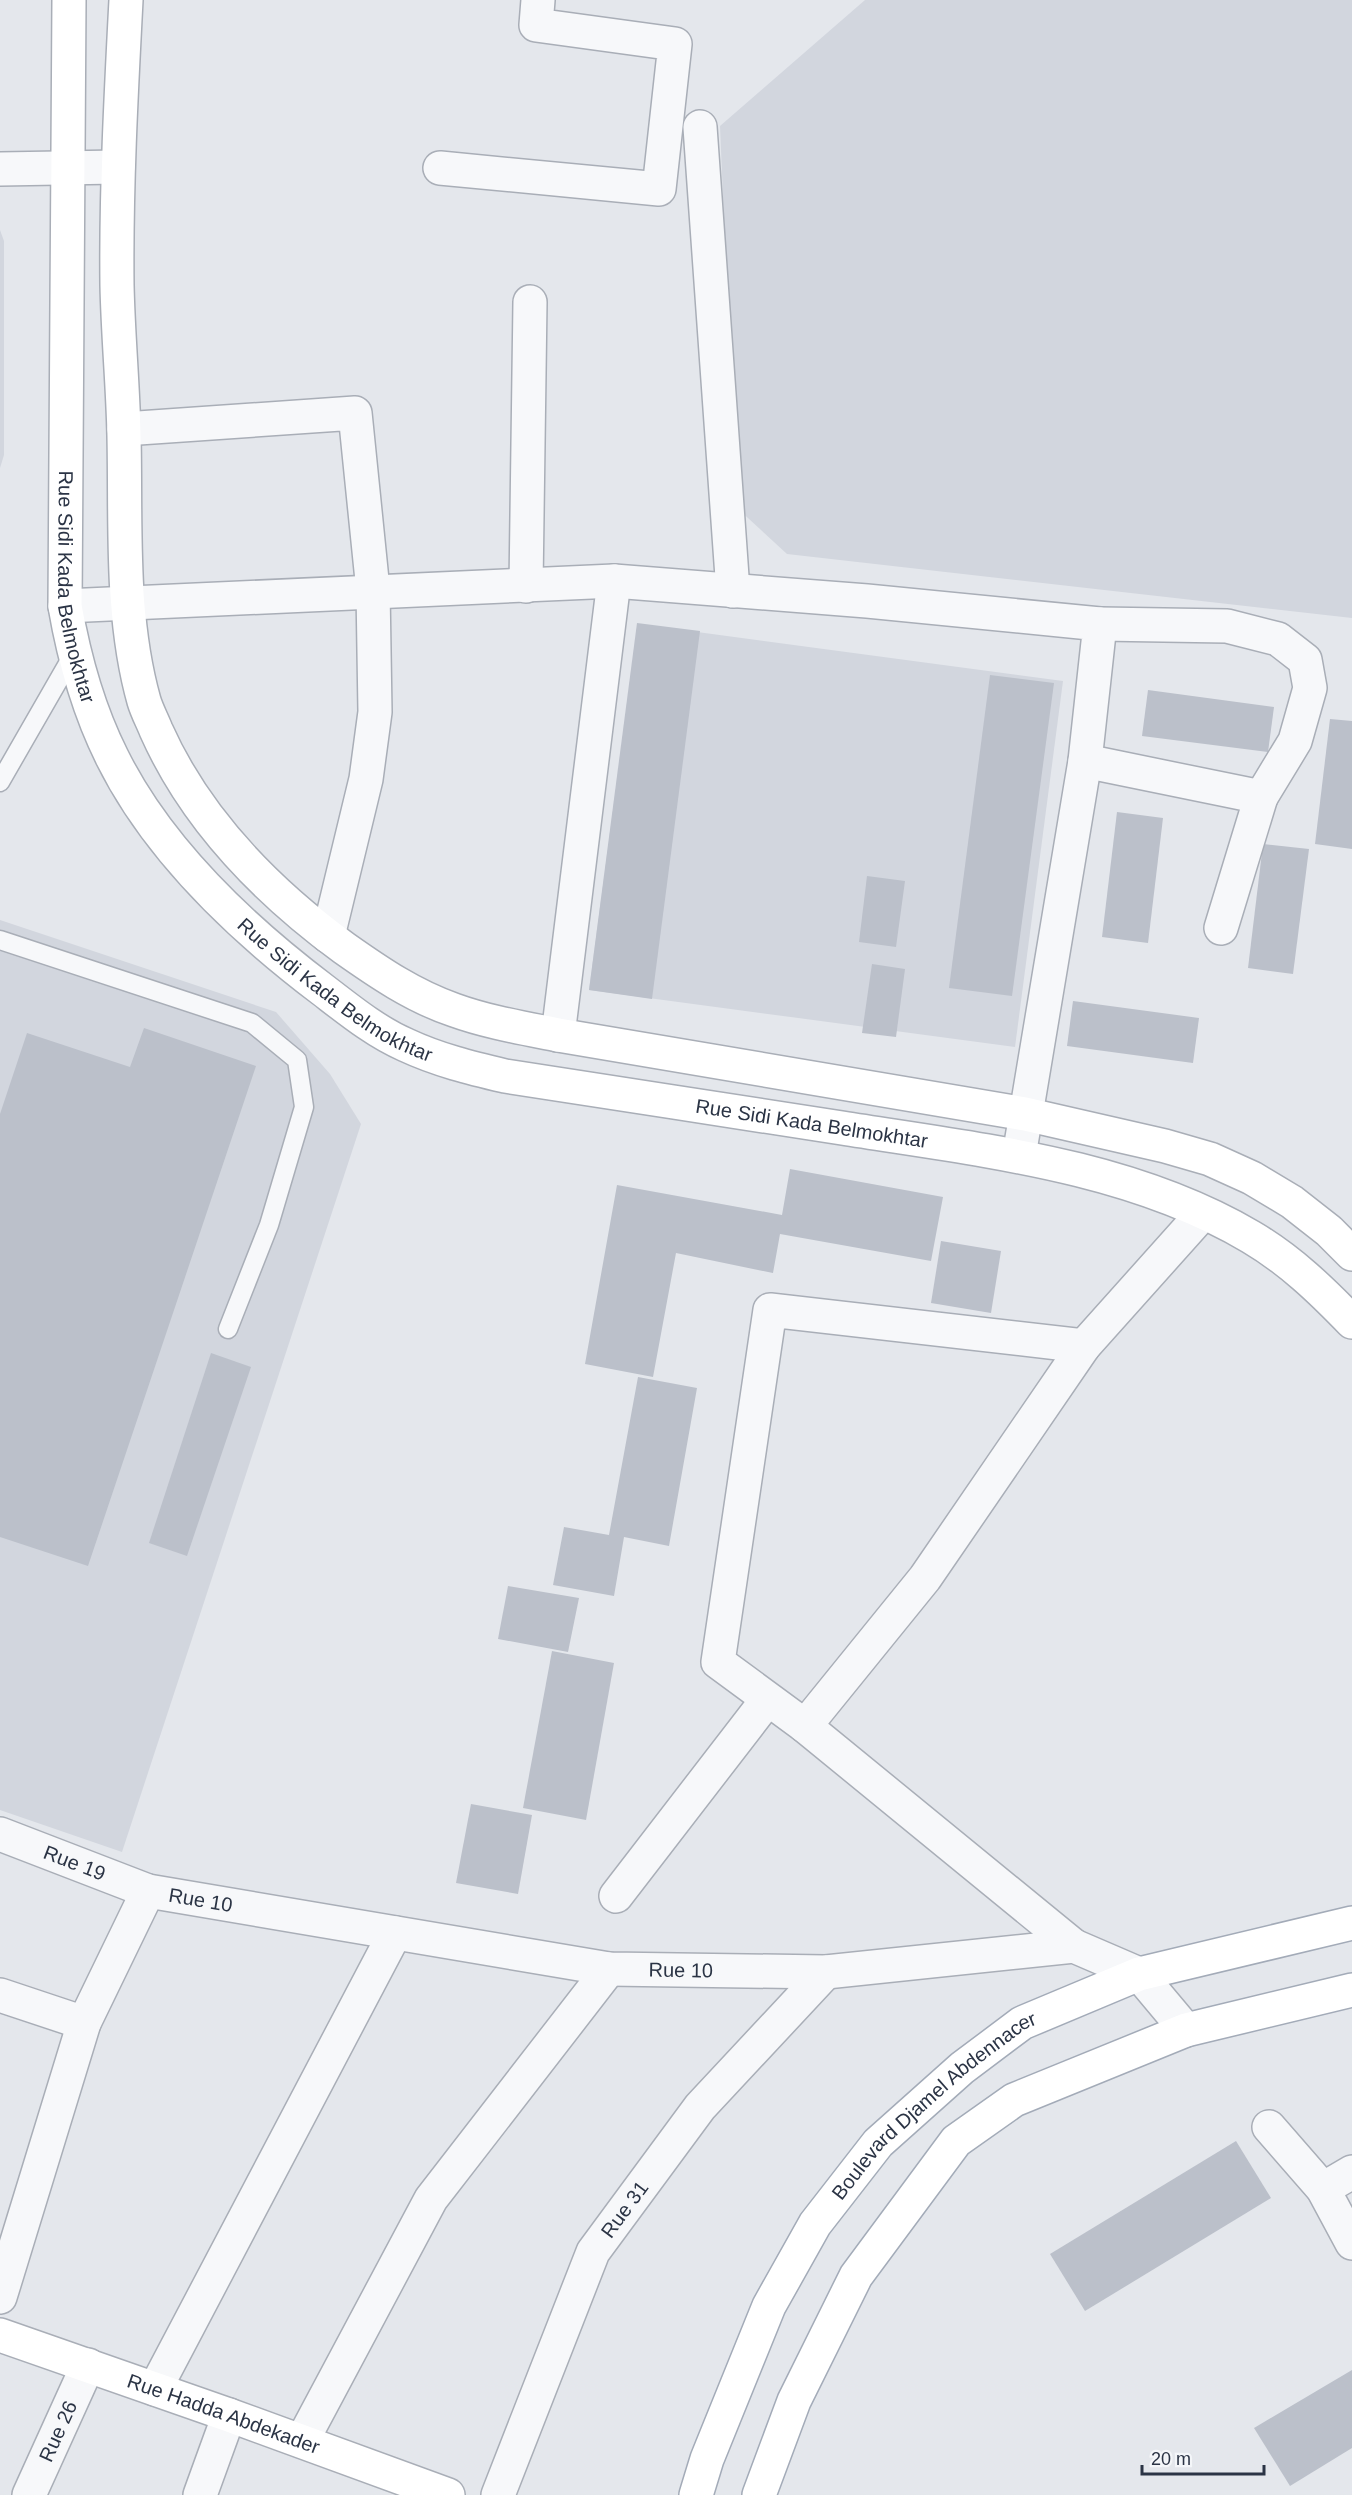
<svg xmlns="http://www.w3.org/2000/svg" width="1352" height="2495" font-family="Arial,sans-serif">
<rect width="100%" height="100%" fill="#e4e7ec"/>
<g fill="#d2d6de">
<path d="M865 0H1352V618L787 554 736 507 720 126Z"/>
<path d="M0 230 4 241V455L0 468Z"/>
<path d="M638 624 1063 681 1015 1047 589 990Z"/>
<path d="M0 920 276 1012 330 1074 361 1124 122 1852 0 1810Z"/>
</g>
<g fill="#bbc0ca">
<path d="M637 623 700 631 652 999 589 990Z"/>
<path d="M990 675 1054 683 1012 996 949 988Z"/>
<path d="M1148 690 1274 707 1268 752 1142 736Z"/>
<path d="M1330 719 1352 721V849L1315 844Z"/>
<path d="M1117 812 1163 818 1148 943 1102 937Z"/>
<path d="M1263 844 1309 849 1293 974 1248 968Z"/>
<path d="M867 876 905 881 896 947 859 942Z"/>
<path d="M872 964 905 969 896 1037 862 1033Z"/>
<path d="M1073 1001 1199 1018 1193 1063 1067 1046Z"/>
<path d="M144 1028 256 1066 88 1566 0 1537V1114L27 1033 130 1067Z"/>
<path d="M790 1169 943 1197 931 1261 780 1234 773 1273 676 1253 653 1377 585 1364 617 1185 782 1215Z"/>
<path d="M941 1241 1001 1251 991 1313 931 1303Z"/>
<path d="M211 1353 251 1367 187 1556 149 1543Z"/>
<path d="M638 1377 697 1388 669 1546 624 1537 614 1596 553 1585 564 1527 609 1535Z"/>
<path d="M508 1586 579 1598 568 1652 498 1639Z"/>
<path d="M552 1651 614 1663 586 1820 523 1808Z"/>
<path d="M471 1804 532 1815 518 1894 456 1883Z"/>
<path d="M1236 2141 1271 2198 1085 2311 1050 2254Z"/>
<path d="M1352 2370V2448L1290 2486 1254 2428Z"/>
</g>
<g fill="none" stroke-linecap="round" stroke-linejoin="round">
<defs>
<g id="lane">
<path d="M0 782 73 655"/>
<path d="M0 940 252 1023 297 1060 304 1107 269 1225 228 1329"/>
</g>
<g id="street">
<path d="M700 127 733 591"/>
<path d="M440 168 659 189 675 44 536 25 538 0"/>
<path d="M0 169 118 167"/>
<path d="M124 429 355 413 373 590 375 712 366 779 328 936"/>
<path d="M526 586 530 302"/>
<path d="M65 606 614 581 867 601 1100 624 1085 761 1019 1156"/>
<path d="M1100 624 1227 626 1278 639 1305 660 1310 688 1295 741 1261 797"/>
<path d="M1085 761 1261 797 1221 928"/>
<path d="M558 1035 614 581"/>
<path d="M805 1726 718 1662 770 1310 1084 1346"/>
<path id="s1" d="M0 1834 148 1891 609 1969 826 1972 1074 1946 1139 1974 1186 2030"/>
<path d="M616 1896 767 1700"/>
<path d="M1074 1946 805 1726 925 1578 1084 1346 1203 1213"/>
<path d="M0 1995 84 2023"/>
<path d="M1269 2127 1323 2189 1352 2243"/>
<path d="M1323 2189 1352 2172"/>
<path d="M0 2297 84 2023 148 1891"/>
<path d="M155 2389 395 1933"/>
<path d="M302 2441 431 2199 609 1969"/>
<path id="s2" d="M29 2495 88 2365"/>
<path d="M200 2495 229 2415"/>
<path id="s3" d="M498 2495 593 2252 700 2107 826 1972"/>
</g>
<g id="secondary">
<path id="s4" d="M69 0 65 606C74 658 88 709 112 757 158 850 241 928 323 990 349 1010 376 1032 406 1045 438 1060 471 1068 505 1076 617 1093 730 1111 842 1128 980 1150 1129 1165 1251 1237 1290 1260 1321 1290 1352 1322"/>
<path d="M126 0C121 95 116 190 117 285 118 335 123 386 124 436 126 524 120 616 144 701 147 711 152 720 156 730 196 820 265 890 344 948 378 972 413 996 454 1010 487 1022 523 1028 558 1035L1025 1114 1165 1146 1210 1159 1252 1178 1292 1202 1329 1231 1352 1254"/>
<path id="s5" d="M0 2335 229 2415 448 2495"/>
</g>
<g id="primary">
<path id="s6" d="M696 2495 707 2459 769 2306 815 2224 878 2143 962 2068 1022 2023 1139 1974 1352 1923"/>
<path d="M759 2495 794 2401 856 2276 956 2141 1014 2100 1186 2030 1352 1990"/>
</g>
</defs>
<use href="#lane" stroke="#a9aeb7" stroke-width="21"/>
<use href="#street" stroke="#a9aeb7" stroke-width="36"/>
<use href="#secondary" stroke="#a9aeb7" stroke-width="36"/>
<use href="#primary" stroke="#a3abb8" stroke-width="36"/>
<use href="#lane" stroke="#f7f8fa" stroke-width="18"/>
<use href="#street" stroke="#f7f8fa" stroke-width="33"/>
<use href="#secondary" stroke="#fff" stroke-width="33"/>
<use href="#primary" stroke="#fff" stroke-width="33"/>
</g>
<g text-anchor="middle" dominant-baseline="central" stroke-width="4.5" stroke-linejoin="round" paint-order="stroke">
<g font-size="20" fill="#2b3445" stroke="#f4f6f9">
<text stroke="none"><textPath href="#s4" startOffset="588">Rue Sidi Kada Belmokhtar</textPath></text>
<text stroke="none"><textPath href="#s4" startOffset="1092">Rue Sidi Kada Belmokhtar</textPath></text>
<text stroke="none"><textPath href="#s4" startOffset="1596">Rue Sidi Kada Belmokhtar</textPath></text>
<text stroke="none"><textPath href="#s1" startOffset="80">Rue 19</textPath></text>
<text stroke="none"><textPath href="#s1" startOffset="212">Rue 10</textPath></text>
<text stroke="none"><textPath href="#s1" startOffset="698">Rue 10</textPath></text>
<text stroke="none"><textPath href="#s6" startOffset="466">Boulevard Djamel Abdennacer</textPath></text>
<text stroke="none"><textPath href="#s3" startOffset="314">Rue 31</textPath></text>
<text stroke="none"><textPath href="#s5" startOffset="237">Rue Hadda Abdekader</textPath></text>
<text stroke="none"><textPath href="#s2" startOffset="70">Rue 26</textPath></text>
</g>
</g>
<path d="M1142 2465v9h122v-9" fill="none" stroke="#2b3445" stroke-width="3"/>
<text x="1151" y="2465" font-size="18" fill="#2b3445" stroke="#f4f6f9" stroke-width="4.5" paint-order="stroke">20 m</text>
</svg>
